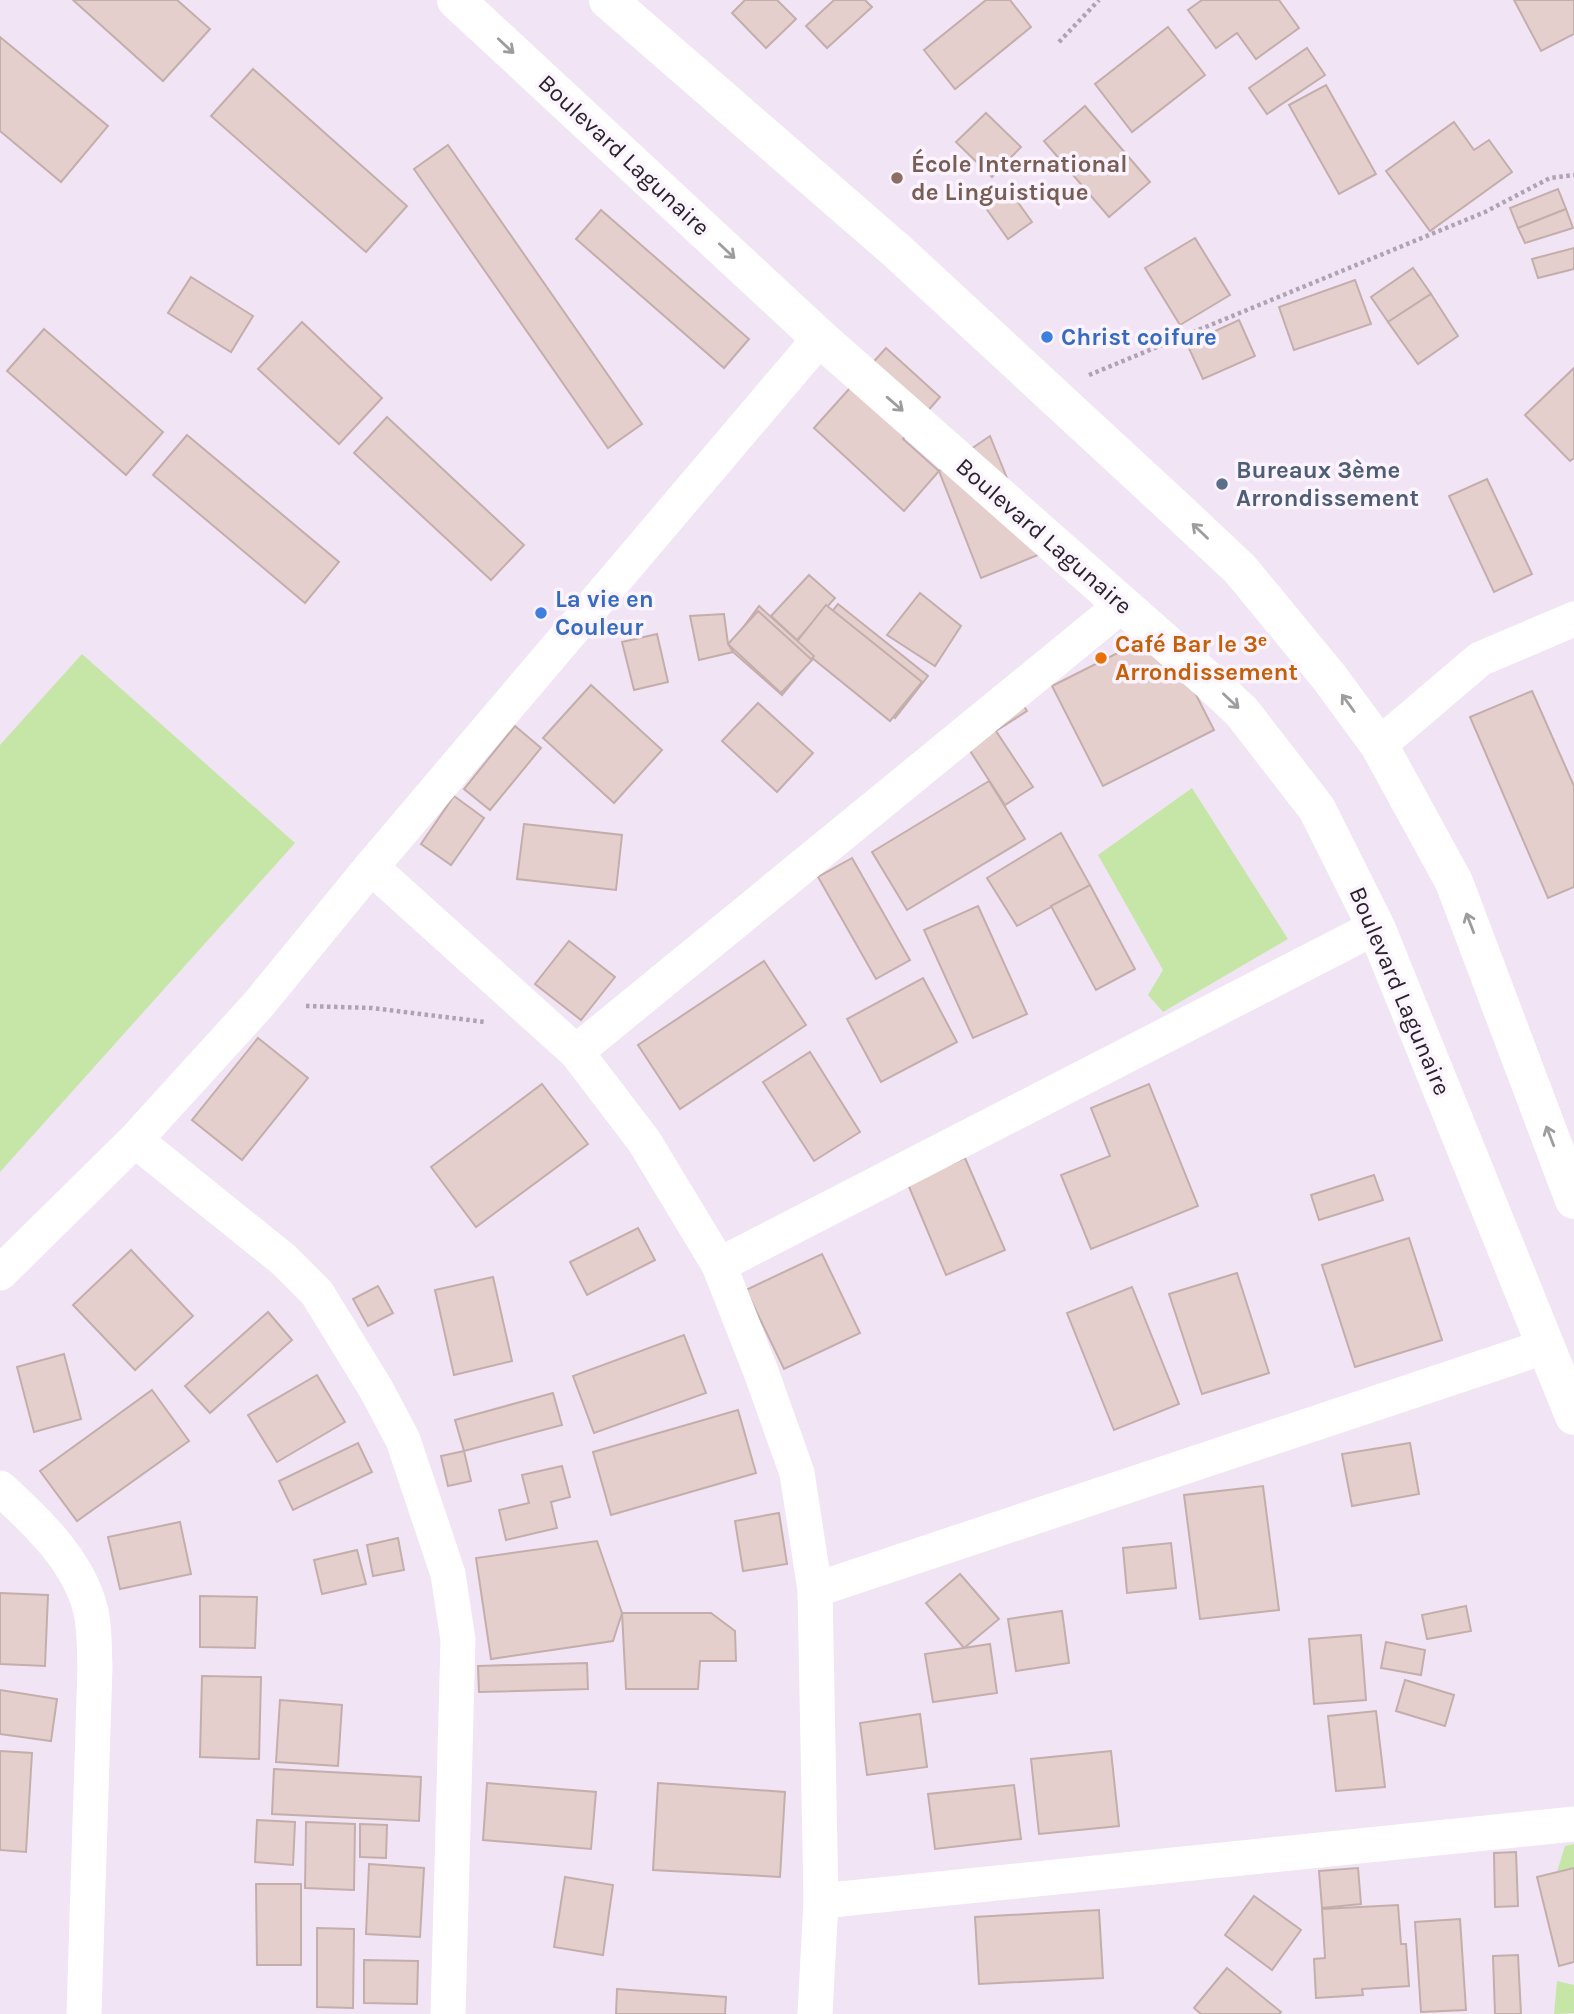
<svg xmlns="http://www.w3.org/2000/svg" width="1574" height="2014" font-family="Karla,sans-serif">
<rect width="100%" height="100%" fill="#f1e4f4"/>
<g fill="#c6e6a7">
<path d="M82 654 295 843 0 1172V745Z"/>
<path d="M1192 788 1288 939 1163 1012 1148 995 1163 970 1098 855Z"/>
<path d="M1574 1844V1874L1557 1872 1565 1846Z"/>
<path d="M1557 1981 1574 1985V2013L1554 2014Z"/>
</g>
<g fill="#e5cfcc" stroke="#c4aeac" stroke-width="2">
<path d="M73 0H177L210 29 163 81Z"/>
<path d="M745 0H777L796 19 766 48 732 13Z"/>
<path d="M834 0H865L872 7 827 48 806 26Z"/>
<path d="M986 0H1010L1031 27 955 89 924 50Z"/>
<path d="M1202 0H1279L1299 28 1256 59 1237 33 1216 48 1188 10Z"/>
<path d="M1514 0H1574V34L1541 51Z"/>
<path d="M1168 27 1205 75 1132 132 1095 84Z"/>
<path d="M0 37 108 126 61 182 0 131Z"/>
<path d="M1307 48 1325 75 1267 114 1249 88Z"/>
<path d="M253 69 407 206 366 252 211 116Z"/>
<path d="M1326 85 1376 174 1339 194 1289 105Z"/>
<path d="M1085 106 1150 182 1109 217 1044 141Z"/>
<path d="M986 113 1021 147 992 177 956 142Z"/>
<path d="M1454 122 1474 150 1489 140 1512 172 1430 231 1386 171Z"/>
<path d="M448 145 642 424 608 448 414 169Z"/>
<path d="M1007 187 1032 222 1008 239 983 204Z"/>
<path d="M1558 189 1566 209 1518 228 1510 208Z"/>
<path d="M1566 209 1573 228 1525 243 1518 228Z"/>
<path d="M601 210 749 339 724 368 576 239Z"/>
<path d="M1195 238 1230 295 1180 325 1145 268Z"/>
<path d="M1574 248V269L1538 278 1532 259Z"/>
<path d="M1413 268 1431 294 1388 322 1371 297Z"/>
<path d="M191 277 253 316 231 352 168 313Z"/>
<path d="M1355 280 1371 324 1294 350 1279 307Z"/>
<path d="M1431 294 1458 336 1418 364 1388 322Z"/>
<path d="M1239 320 1255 356 1203 379 1187 344Z"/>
<path d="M302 322 382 398 339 444 258 369Z"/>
<path d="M44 329 163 432 126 475 7 371Z"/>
<path d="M886 348 940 397 903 439 939 471 904 511 814 428Z"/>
<path d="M1574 368V458L1570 461 1525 415Z"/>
<path d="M387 417 524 545 491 580 354 453Z"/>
<path d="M187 435 339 562 305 603 153 475Z"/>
<path d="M990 436 1038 555 981 578 939 471Z"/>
<path d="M1487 479 1532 574 1494 592 1449 496Z"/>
<path d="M809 575 835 598 797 640 771 616Z"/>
<path d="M920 593 961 626 935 666 887 635Z"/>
<path d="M838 604 928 676 895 718 804 646Z"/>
<path d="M826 605 922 682 890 721 795 644Z"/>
<path d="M759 606 814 656 782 695 733 652 731 644Z"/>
<path d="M758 611 812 660 781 693 728 644Z"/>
<path d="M724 614 728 644 733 652 699 660 690 616Z"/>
<path d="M1163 630 1214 730 1103 786 1052 686Z"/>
<path d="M657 634 668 682 634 690 622 642Z"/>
<path d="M591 685 662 750 614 803 543 738Z"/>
<path d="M1012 689 1027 711 996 731 1033 787 1005 805 954 726Z"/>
<path d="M1532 691 1574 786V887L1548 898 1470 717Z"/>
<path d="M758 703 813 753 777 792 722 741Z"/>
<path d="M515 726 541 748 490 810 464 789Z"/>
<path d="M989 781 1025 839 907 910 872 852Z"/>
<path d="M454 796 484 818 451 865 421 844Z"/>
<path d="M524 824 622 835 616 890 517 879Z"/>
<path d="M1061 833 1090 885 1017 926 987 878Z"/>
<path d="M852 858 910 960 876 979 818 877Z"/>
<path d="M1090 885 1135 969 1096 990 1051 906Z"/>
<path d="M978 906 1027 1014 973 1038 924 930Z"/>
<path d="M569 941 615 977 581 1020 535 984Z"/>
<path d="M764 961 806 1025 680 1109 638 1045Z"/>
<path d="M923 978 957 1042 881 1082 847 1019Z"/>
<path d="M258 1038 308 1078 242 1160 192 1120Z"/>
<path d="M810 1052 860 1132 814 1161 763 1082Z"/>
<path d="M542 1084 588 1144 476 1227 431 1167Z"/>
<path d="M1149 1084 1198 1206 1091 1249 1061 1175 1110 1156 1091 1108Z"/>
<path d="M965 1158 1005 1250 946 1275 907 1182Z"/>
<path d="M1374 1175 1383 1200 1319 1220 1311 1195Z"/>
<path d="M638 1228 655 1260 587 1295 570 1262Z"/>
<path d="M1409 1238 1442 1340 1355 1367 1322 1265Z"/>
<path d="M131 1250 193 1316 135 1370 73 1305Z"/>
<path d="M822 1254 860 1333 784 1369 746 1290Z"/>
<path d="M1237 1273 1269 1373 1202 1394 1169 1294Z"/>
<path d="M493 1277 512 1361 454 1375 435 1290Z"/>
<path d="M378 1286 393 1313 368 1326 353 1299Z"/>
<path d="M1132 1287 1179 1404 1114 1430 1067 1313Z"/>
<path d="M268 1312 292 1340 210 1413 185 1386Z"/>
<path d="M684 1335 706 1393 594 1433 573 1376Z"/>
<path d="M64 1354 81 1419 34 1432 17 1367Z"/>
<path d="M317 1375 345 1422 277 1462 248 1415Z"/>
<path d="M152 1390 189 1441 77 1521 40 1471Z"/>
<path d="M553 1393 562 1425 464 1451 455 1420Z"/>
<path d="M738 1410 756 1473 611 1515 593 1452Z"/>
<path d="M358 1443 372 1472 293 1510 279 1481Z"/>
<path d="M1410 1443 1419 1494 1352 1506 1342 1454Z"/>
<path d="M464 1451 471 1481 448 1486 441 1456Z"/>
<path d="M562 1466 570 1497 551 1502 557 1528 506 1540 499 1510 529 1503 522 1475Z"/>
<path d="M1263 1486 1279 1610 1200 1619 1184 1495Z"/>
<path d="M779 1513 787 1564 743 1571 735 1521Z"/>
<path d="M180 1522 191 1574 120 1589 108 1537Z"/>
<path d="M398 1538 404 1570 373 1576 367 1545Z"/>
<path d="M597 1541 622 1613 613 1641 491 1659 476 1558Z"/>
<path d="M1171 1543 1176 1588 1127 1593 1123 1548Z"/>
<path d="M357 1550 366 1584 322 1594 314 1560Z"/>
<path d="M960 1574 999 1619 964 1648 926 1603Z"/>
<path d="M0 1593 48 1595 45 1666 0 1664Z"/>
<path d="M200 1596 257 1597 255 1648 200 1647Z"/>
<path d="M1466 1606 1471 1631 1427 1639 1422 1615Z"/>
<path d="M1062 1611 1069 1663 1016 1671 1008 1619Z"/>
<path d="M622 1613H711L735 1631 736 1661H700L698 1689H626Z"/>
<path d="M1361 1635 1366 1700 1314 1704 1309 1639Z"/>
<path d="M1386 1642 1425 1650 1421 1675 1381 1668Z"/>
<path d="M990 1644 997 1693 933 1702 925 1654Z"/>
<path d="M587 1663 588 1689 479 1692 478 1666Z"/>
<path d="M202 1676 261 1677 259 1759 200 1757Z"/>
<path d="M1405 1680 1454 1695 1445 1726 1396 1711Z"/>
<path d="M0 1690 57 1699 51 1741 0 1734Z"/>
<path d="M280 1700 342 1705 338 1766 276 1762Z"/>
<path d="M1376 1711 1385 1787 1336 1791 1328 1716Z"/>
<path d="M920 1714 927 1767 867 1775 860 1723Z"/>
<path d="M0 1751 32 1753 26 1852 0 1850Z"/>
<path d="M1111 1751 1119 1826 1039 1834 1031 1759Z"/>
<path d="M274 1769 421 1777 419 1821 272 1814Z"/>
<path d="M487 1783 596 1792 591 1849 483 1840Z"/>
<path d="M658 1783 785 1792 780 1877 653 1870Z"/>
<path d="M1014 1785 1021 1839 935 1849 928 1794Z"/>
<path d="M257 1820 295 1822 293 1865 255 1862Z"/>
<path d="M306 1822 355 1824 354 1890 305 1888Z"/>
<path d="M360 1824 387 1825 386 1858 360 1857Z"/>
<path d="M1516 1852 1518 1906 1495 1907 1494 1853Z"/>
<path d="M369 1864 424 1868 420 1937 366 1934Z"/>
<path d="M1358 1868 1361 1904 1322 1908 1319 1871Z"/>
<path d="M1574 1868V1962L1559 1966 1537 1877Z"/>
<path d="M565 1877 613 1885 603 1955 554 1947Z"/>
<path d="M256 1884H301V1965H257Z"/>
<path d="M1254 1896 1301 1930 1272 1970 1225 1935Z"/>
<path d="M1398 1905 1401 1944H1406L1409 1986 1362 1989 1363 1995 1316 1998 1314 1959 1325 1958 1322 1909Z"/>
<path d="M1099 1910 1103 1978 979 1984 975 1917Z"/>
<path d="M1460 1919 1466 2010 1421 2012 1415 1922Z"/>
<path d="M317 1928 354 1929 353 2008 317 2007Z"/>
<path d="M1518 1955 1521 2014H1495L1493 1956Z"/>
<path d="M364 1960 418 1961 417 2004 364 2003Z"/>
<path d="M1227 1968 1281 2012 1279 2014H1201L1194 2008Z"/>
<path d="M617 1989 726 1997 725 2014H616Z"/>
</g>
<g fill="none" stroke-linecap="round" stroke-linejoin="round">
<g stroke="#aea4b1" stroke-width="4.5" stroke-dasharray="3.5 3.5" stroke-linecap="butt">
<path d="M1059 42 1099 0"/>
<path d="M1089 375 1485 212 1550 178 1574 175"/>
<path d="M306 1006 372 1008 485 1022"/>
</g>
<g stroke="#fff" stroke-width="35">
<path d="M1379 745 1480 659 1574 619"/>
<path d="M371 867 576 1052 644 1141 719 1265 761 1372 797 1473 815 1590 821 1901 815 2014"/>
<path d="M576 1052 1122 605"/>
<path d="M135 1140 284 1260 317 1293 376 1389 403 1440 448 1574 458 1640 448 2014"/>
<path d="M719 1265 1376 927"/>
<path d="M0 1273 135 1140 258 1005 371 867 820 338"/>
<path d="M0 1488C37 1522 80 1562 91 1612 95 1629 94 1649 95 1666L84 2014"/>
<path d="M815 1590 1547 1346"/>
<path d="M821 1901 1574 1824"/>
</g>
<g stroke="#fff" stroke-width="38">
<path d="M456 0 820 338 1209 681 1242 712 1317 809 1376 927 1574 1416"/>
<path d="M608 0 897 251 1176 509 1240 569 1329 677 1379 745 1454 882 1574 1200"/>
</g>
</g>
<defs><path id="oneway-shaft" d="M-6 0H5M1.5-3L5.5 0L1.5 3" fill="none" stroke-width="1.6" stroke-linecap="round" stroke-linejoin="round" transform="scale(1.75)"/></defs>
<g stroke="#9f9c9f">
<use href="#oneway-shaft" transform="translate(506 46) rotate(43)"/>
<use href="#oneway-shaft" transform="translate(727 251) rotate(43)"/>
<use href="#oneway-shaft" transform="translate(895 404) rotate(41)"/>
<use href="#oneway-shaft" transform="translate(1200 531) rotate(-136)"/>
<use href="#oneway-shaft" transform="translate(1231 701) rotate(43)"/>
<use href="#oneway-shaft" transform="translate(1348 703) rotate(-126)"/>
<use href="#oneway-shaft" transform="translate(1470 923) rotate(-111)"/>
<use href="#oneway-shaft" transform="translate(1550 1136) rotate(-111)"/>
</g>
<circle fill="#8d6e63" stroke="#fbf3fd" stroke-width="2.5" cx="897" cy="178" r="7"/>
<g fill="#3f7fe0" stroke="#fbf3fd" stroke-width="2.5">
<circle cx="1047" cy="337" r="7"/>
<circle cx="541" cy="613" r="7"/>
</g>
<circle fill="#5c6f8a" stroke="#fbf3fd" stroke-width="2.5" cx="1222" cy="484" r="7"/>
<circle fill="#e8710a" stroke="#fbf3fd" stroke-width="2.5" cx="1101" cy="658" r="7"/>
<g text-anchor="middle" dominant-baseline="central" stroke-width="7" stroke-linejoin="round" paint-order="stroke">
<g font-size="24" fill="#29242a" stroke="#fbf3fd">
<text transform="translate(624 155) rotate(43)">Boulevard Lagunaire</text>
<text transform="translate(1044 536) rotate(41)">Boulevard Lagunaire</text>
<text transform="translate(1400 991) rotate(67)">Boulevard Lagunaire</text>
</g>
<g font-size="24" font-weight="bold" fill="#785e54" stroke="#fbf3fd" text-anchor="start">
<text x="911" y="164">École International<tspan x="911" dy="28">de Linguistique</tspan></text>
</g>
<g font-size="24" font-weight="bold" fill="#366cbe" stroke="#fbf3fd" text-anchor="start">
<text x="1061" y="337">Christ coifure</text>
<text x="555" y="599">La vie en<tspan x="555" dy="28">Couleur</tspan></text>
</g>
<g font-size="24" font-weight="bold" fill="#4e5e75" stroke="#fbf3fd" text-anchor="start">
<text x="1236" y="470">Bureaux 3ème<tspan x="1236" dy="28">Arrondissement</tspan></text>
</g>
<g font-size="24" font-weight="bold" fill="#c56008" stroke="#fbf3fd" text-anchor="start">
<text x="1115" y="644">Café Bar le 3ᵉ<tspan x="1115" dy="28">Arrondissement</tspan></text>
</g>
</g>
</svg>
